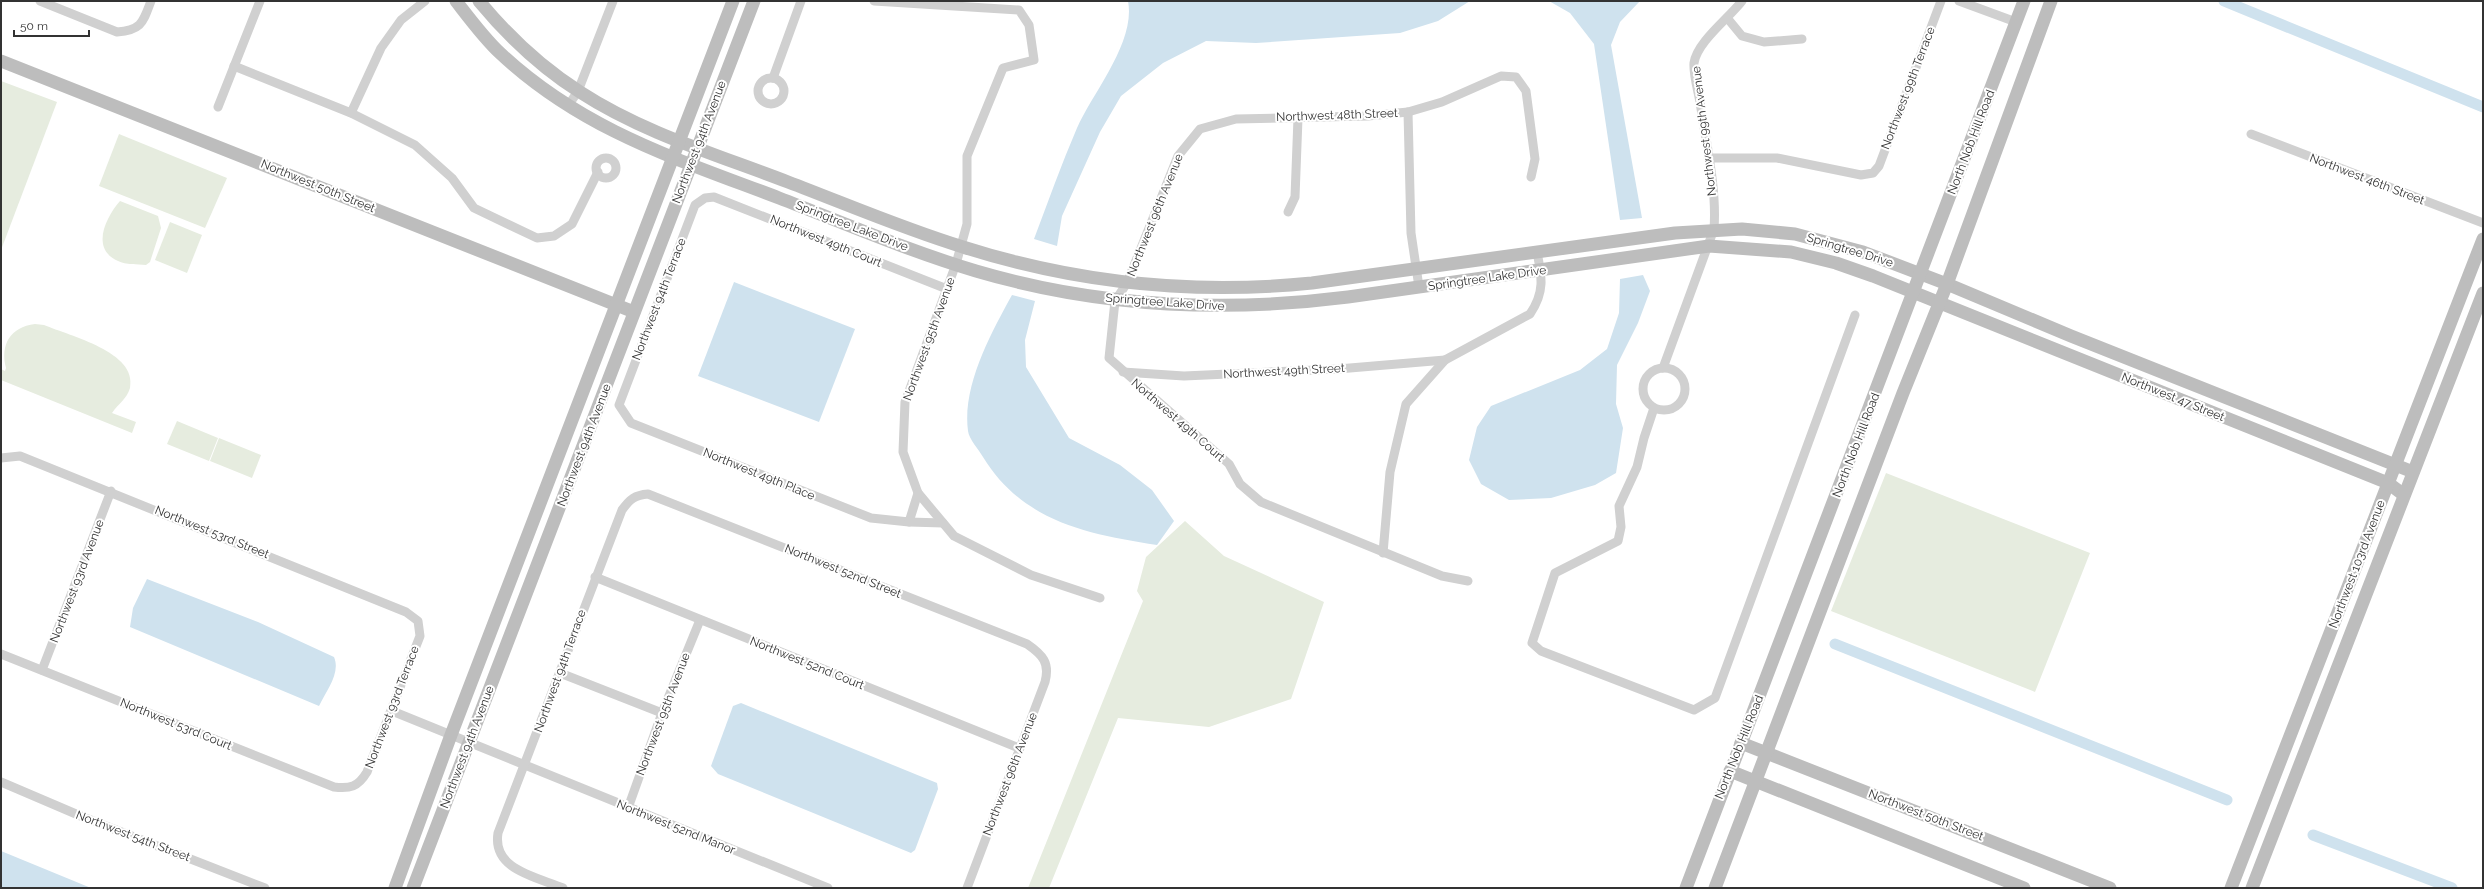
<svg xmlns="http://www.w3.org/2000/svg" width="2484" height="889" font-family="Raleway,sans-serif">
<rect width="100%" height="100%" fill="#fff"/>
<g fill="#e6ecdf">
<path d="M1 81 57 102 1 250Z"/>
<path d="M119 134 227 178 205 228 99 186Z"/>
<path d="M120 201 158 216 161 228 150 262 146 265C137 264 126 265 118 261 90 249 106 217 120 201Z"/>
<path d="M170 222 202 235 187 273 155 260Z"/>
<path d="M35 324 44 325C70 336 138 352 130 388 127 399 118 404 112 413L136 422 132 433 1 380V369L5 371 6 368C0 345 10 327 35 324Z"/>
<path d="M177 421 218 438 209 461 167 444Z"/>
<path d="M219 438 261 455 252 478 210 461Z"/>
<path d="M1886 473 2090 553 2035 692 1831 611Z"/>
<path d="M1185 521 1224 556 1324 602 1291 699 1209 727 1118 718 1049 888H1028L1143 601 1137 591 1146 557Z"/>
</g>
<g fill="#cfe2ee">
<path d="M1128 1H1470L1438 21 1400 33 1256 43 1206 41 1163 63 1121 96 1100 132 1062 216 1057 246 1034 239C1048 202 1061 165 1077 128 1093 92 1136 42 1128 1Z"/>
<path d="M1549 1H1640L1620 22 1611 45 1642 218 1620 220 1594 44 1570 13Z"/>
<path d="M1643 275 1650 291 1638 323 1617 365 1616 404 1623 428 1616 473 1595 485 1551 498 1509 500 1481 484 1469 460 1477 427 1491 406 1580 370 1607 349 1619 313 1620 279Z"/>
<path d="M734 282 855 329 819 422 698 376Z"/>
<path d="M1012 295 1035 301 1025 340 1026 367 1069 438 1120 465 1152 490 1174 521 1157 545C1087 534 1023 522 983 457 979 450 969 439 968 431 962 386 991 333 1012 295Z"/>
<path d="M147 579 258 622 334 657C341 673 326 691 319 706L130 627 133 608Z"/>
<path d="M741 703 937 783 938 789 915 850 911 853 718 774 711 766 733 706Z"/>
<path d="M1 851 91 888H1Z"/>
</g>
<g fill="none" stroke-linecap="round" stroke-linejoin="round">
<g stroke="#cfe2ee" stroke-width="11">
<path d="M2224 1 2483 107"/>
<path d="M1835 644 2227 800"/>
<path d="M2313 835 2452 888"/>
</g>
<g stroke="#d0d0d0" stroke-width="9">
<path d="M40 1 117 32C142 30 143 22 151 1"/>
<path d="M874 1 1019 10 1029 25 1034 60 1003 68 967 156V224L956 264 905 402 903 452 918 493 954 536 1031 575 1100 598"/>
<path d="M1959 1 2016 22"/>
<path d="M1728 19 1742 36 1764 42 1802 39"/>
<path d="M234 66 351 113 415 145 452 178 474 208 537 238 554 236 572 224 598 172"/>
<circle cx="771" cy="91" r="13"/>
<path d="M773 78 801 1"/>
<path d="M568 106 578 91 613 1"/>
<path d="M218 107 260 1"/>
<path d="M1408 112 1411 233 1419 287"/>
<path d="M351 113 381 48 401 20 425 1"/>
<path d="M2251 134 2483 223"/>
<path d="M1708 158H1777L1861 175 1873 173 1879 166 1941 1"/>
<circle cx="606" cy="168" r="10"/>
<path d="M1288 212 1295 197 1298 118"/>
<circle cx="1664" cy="389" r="21"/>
<path d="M1663 368 1714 229C1717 188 1706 143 1700 102 1698 91 1693 74 1694 63 1697 42 1729 18 1742 1"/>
<path d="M1123 372 1184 376 1338 369 1445 360"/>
<path d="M1654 408 1644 438 1637 467 1619 506 1621 527 1618 541 1555 573 1532 643 1541 651 1694 710 1715 698 1855 315"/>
<path d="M1 458 20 456 406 612 418 621 420 636 367 772C358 787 350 789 334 787L1 654"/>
<path d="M918 493 909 522 871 518 631 423 619 405 695 205 705 198 714 197 947 289"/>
<path d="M909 522 943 523"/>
<path d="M1383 553 1390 472 1406 404 1445 360 1530 314C1545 292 1542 277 1537 252"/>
<path d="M595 577 1019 748"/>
<path d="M1468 581 1442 576 1261 502 1240 484 1229 464 1109 358 1115 301 1127 283 1178 156 1200 129 1236 119 1368 116 1408 112 1442 102 1501 76 1516 77 1526 91 1535 159 1531 177"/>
<path d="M42 670 111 491"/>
<path d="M560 673 662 713"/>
<path d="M392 711 828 888"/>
<path d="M1 782 83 817 265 888"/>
<path d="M628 808 662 713 700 620"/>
<path d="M563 888C537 877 492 870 498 833L622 510C630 499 635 495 648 494L1027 644C1043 655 1050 663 1045 682L967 888"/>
</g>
<g stroke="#bdbdbd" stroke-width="13">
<path d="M456 1C470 19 484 38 500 53 582 130 677 159 779 198 844 223 909 251 976 271 1098 307 1222 313 1348 297L1709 246 1791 252 1836 263 1873 276 2388 483 2404 495"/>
<path d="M479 1C508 36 542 68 580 92 643 133 718 155 788 182 846 204 904 229 963 247 1076 283 1194 295 1312 283L1675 233 1742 229 1795 234 1863 252 1947 284 2071 336 2413 472"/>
<path d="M1 61 634 312"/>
<path d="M1741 743 2110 888"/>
<path d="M1730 771 2024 888"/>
<path d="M395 888 451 735 733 1"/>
<path d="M413 888 754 1"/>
<path d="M1686 888 2024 1"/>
<path d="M1715 888 1903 393 1947 284 2051 1"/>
<path d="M2231 888 2483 239"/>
<path d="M2252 888 2483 293"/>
</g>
</g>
<g text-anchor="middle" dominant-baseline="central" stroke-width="4" stroke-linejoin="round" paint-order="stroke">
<g font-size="12" fill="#333" stroke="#fff">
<text transform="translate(1908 88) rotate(-69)">Northwest 99th Terrace</text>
<text transform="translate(1337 115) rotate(-2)">Northwest 48th Street</text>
<text transform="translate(1704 131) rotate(-97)">Northwest 99th Avenue</text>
<text transform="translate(699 142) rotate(-69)">Northwest 94th Avenue</text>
<text transform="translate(1971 142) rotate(-69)">North Nob Hill Road</text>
<text transform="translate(2367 179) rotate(21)">Northwest 46th Street</text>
<text transform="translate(318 186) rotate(22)">Northwest 50th Street</text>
<text transform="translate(1155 215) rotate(-68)">Northwest 96th Avenue</text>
<text transform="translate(852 226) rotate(21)">Springtree Lake Drive</text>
<text transform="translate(826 241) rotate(22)">Northwest 49th Court</text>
<text transform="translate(1850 250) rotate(17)">Springtree Drive</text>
<text transform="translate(1487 278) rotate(-8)">Springtree Lake Drive</text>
<text transform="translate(659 299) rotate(-69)">Northwest 94th Terrace</text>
<text transform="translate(1165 302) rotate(4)">Springtree Lake Drive</text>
<text transform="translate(929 339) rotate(-70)">Northwest 95th Avenue</text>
<text transform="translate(1284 371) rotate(-3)">Northwest 49th Street</text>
<text transform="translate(2173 397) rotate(22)">Northwest 47 Street</text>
<text transform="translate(1178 420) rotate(41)">Northwest 49th Court</text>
<text transform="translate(584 445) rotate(-69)">Northwest 94th Avenue</text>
<text transform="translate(1856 445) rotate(-69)">North Nob Hill Road</text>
<text transform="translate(759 474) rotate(22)">Northwest 49th Place</text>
<text transform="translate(212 532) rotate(22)">Northwest 53rd Street</text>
<text transform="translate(2357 564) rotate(-69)">Northwest 103rd Avenue</text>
<text transform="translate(843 571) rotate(22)">Northwest 52nd Street</text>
<text transform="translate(77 581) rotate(-69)">Northwest 93rd Avenue</text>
<text transform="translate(807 663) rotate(22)">Northwest 52nd Court</text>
<text transform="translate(560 671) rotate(-70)">Northwest 94th Terrace</text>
<text transform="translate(392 707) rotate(-69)">Northwest 93rd Terrace</text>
<text transform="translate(663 714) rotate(-69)">Northwest 95th Avenue</text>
<text transform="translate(176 724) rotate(22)">Northwest 53rd Court</text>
<text transform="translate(467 747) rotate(-69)">Northwest 94th Avenue</text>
<text transform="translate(1739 747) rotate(-68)">North Nob Hill Road</text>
<text transform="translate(1010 774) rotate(-69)">Northwest 96th Avenue</text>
<text transform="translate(1926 815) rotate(21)">Northwest 50th Street</text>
<text transform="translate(676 827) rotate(22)">Northwest 52nd Manor</text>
<text transform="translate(133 836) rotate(21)">Northwest 54th Street</text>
</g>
</g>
<rect width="2484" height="889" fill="none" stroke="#333333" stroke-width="4"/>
<path d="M14 30v6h75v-6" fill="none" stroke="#333333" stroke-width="2"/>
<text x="20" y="30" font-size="12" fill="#333333" stroke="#ffffff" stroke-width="3" paint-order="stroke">50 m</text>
</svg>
